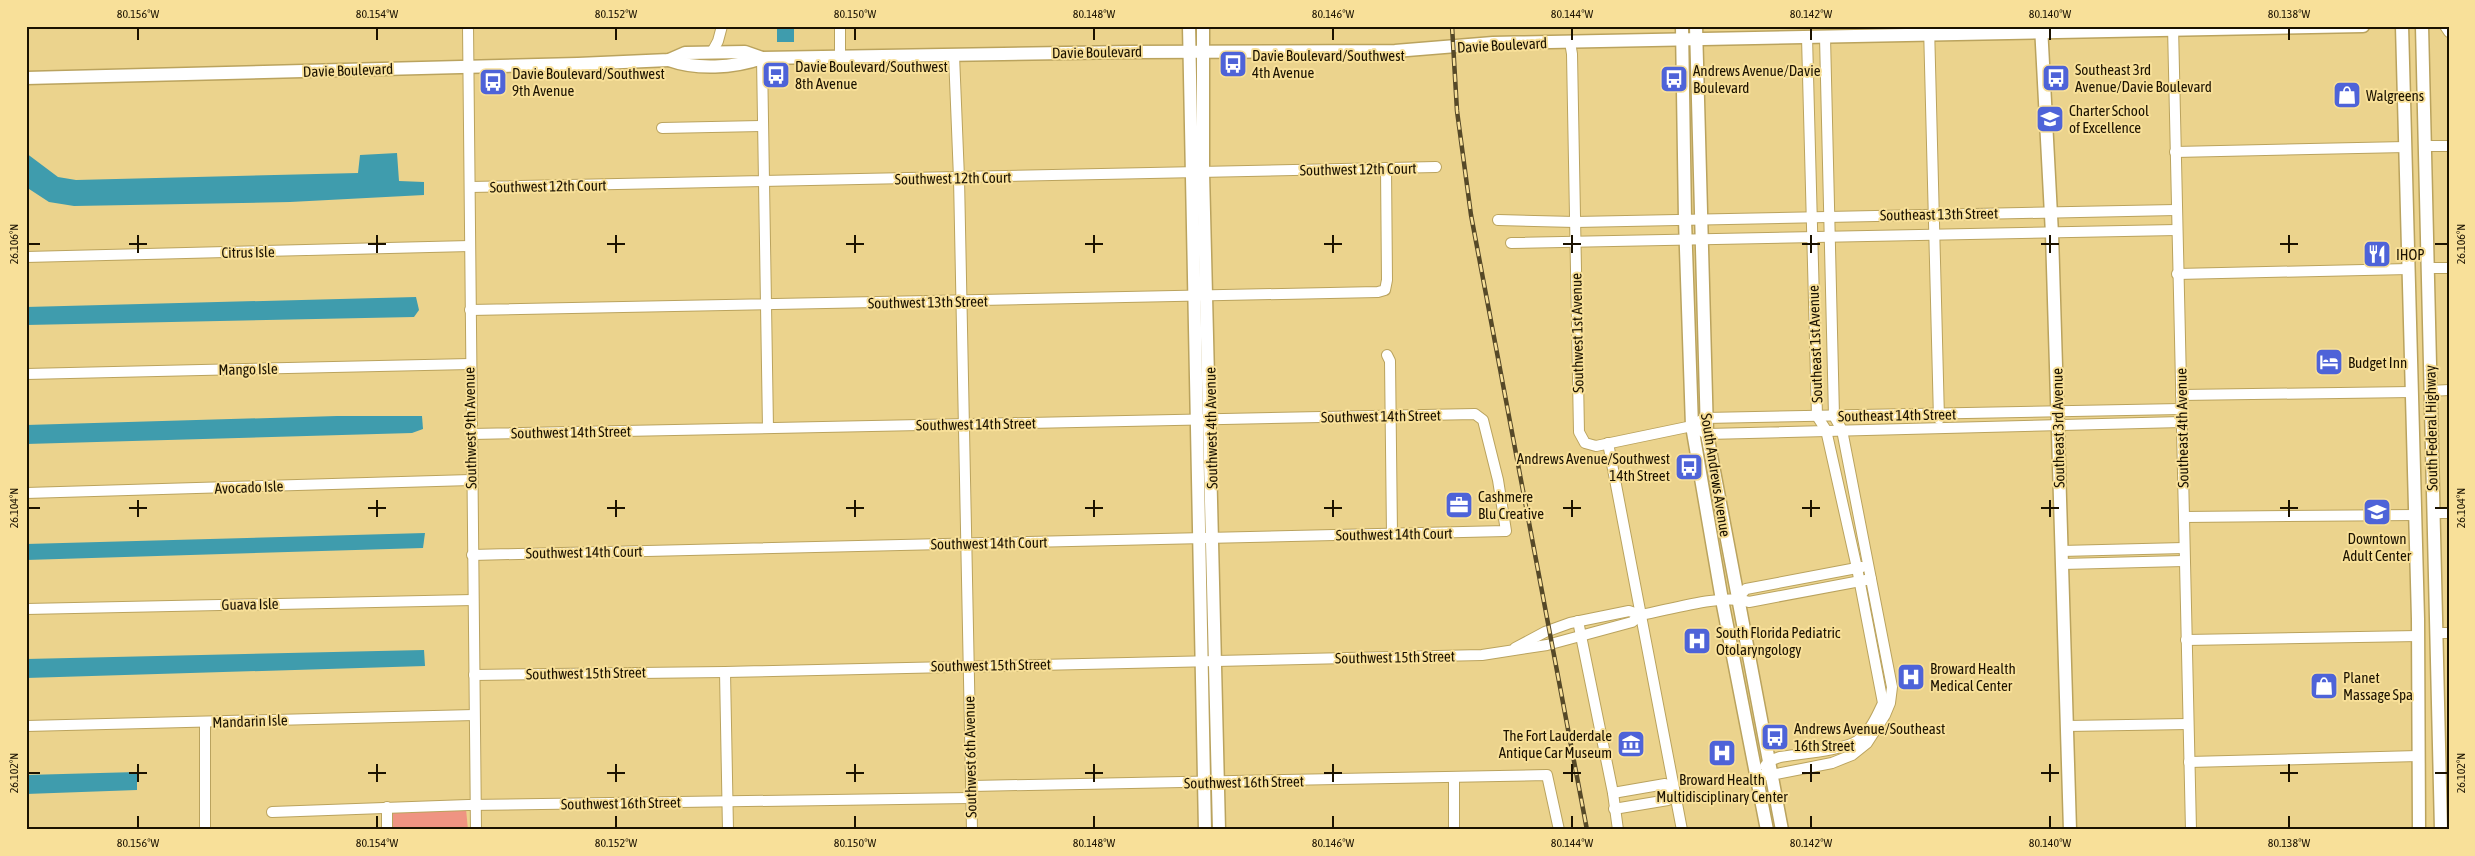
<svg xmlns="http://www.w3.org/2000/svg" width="2475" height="856" font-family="'Asap Condensed',sans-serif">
<rect width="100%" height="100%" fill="#ebd38d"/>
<path fill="#ef9482" d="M466 809 468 830H393V813Z"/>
<g fill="#3f9cad">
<rect x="777" y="26" width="17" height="16"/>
<path d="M26 153 58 177 76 180 358 173 360 155 397 153 399 181 424 182V195L290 202 74 206 49 202 26 187Z"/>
<path d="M416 297 419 310 414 317 26 325V307Z"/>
<path d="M337 416H422L423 429 412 433 26 444V425Z"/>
<path d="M425 533 423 548 26 560V544Z"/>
<path d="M424 650 425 666 26 678V659Z"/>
<path d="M137 772V790L26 794V775Z"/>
</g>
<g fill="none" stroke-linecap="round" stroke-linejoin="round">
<defs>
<g id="minor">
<path d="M468 26 476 830"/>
<path d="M1929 26 1939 419"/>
<path d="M2173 26 2191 830"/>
<path d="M2445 26 2449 32"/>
<path d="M1570 42 1572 54 1579 432 1585 443 1596 446 1692 426 1705 418 2181 409"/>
<path d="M712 52 718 41 722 26"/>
<path d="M954 55 959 178 972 830"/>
<path d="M840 57V26"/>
<path d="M762 58 768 428"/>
<path d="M662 128 761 126"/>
<path d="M2424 146H2449"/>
<path d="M2175 152 2406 147"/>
<path d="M470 187 1436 167"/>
<path d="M1498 220 1575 222 2176 210"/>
<path d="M1511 243 2177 230"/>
<path d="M26 257 470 246"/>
<path d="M2427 268H2449"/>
<path d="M2177 274 2409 269"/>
<path d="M470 310 1378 292 1385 290 1387 280 1386 168"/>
<path d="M1387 355 1390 361 1392 534"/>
<path d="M26 374 470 364"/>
<path d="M2430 391 2449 390"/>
<path d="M2181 395 2412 392"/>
<path d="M1692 426 1707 434 2182 422"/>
<path d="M471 434 1475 414 1483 420 1498 480 1506 531 472 555"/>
<path d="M1608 443 1682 830"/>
<path d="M26 493 471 480"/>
<path d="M2433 513H2449"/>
<path d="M2184 517 2415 515"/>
<path d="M2061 551 2184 548"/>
<path d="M2062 564 2184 561"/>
<path d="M1738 598 1746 589 1862 567"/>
<path d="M26 609 473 600"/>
<path d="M1578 621 1613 793 1618 830"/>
<path d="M2436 633H2449"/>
<path d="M2186 640 2418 636"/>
<path d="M1515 648 1545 632 1570 623 1629 611 1641 615"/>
<path d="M725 672 728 830"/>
<path d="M474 675 725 672 1482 655 1547 645 1632 622 1641 615C1669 610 1723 593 1749 602L1871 579"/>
<path d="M26 726 474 715"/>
<path d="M2067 726 2188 724"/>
<path d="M2189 762 2418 756"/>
<path d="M1765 766 1769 761 1780 757C1797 754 1845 750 1857 741 1870 732 1877 716 1883 703L1857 568 1826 430 1817 416 1807 37"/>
<path d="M1756 775H1771L1832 763 1852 755 1867 743 1885 715 1890 703 1892 687 1842 430 1834 416 1825 37"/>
<path d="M1454 777V830"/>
<path d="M972 786 1547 775 1559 830"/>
<path d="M1613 793 1665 784 1674 790 1668 800 1614 809"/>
<path d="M387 807V830"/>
<path d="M272 812 468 805 970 798"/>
<path d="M205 830V723"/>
</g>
<g id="major">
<path d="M1189 26 1205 830"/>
<path d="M1203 26V172L1219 830"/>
<path d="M1682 26 1685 220 1692 426 1722 600 1767 830"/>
<path d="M1696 26 1707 434 1782 830"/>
<path d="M2041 26 2052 234 2070 830"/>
<path d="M2402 26 2418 619 2419 830"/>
<path d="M2422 26 2441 830"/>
<path d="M669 60C697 70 733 68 762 58L1131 52 1395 51 1493 43 2363 26"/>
<path d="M26 78 578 64 669 60 685 53 745 52 762 58"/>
</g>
</defs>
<use href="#minor" stroke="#baa35e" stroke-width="12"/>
<use href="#major" stroke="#baa35e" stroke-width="15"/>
<use href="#minor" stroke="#fff" stroke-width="10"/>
<use href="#major" stroke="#fff" stroke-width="12"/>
<defs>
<path id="rail" d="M1452 26 1457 111 1471 215 1587 830"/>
</defs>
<use href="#rail" stroke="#564928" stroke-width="4.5"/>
<use href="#rail" stroke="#f8e099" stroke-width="2.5" stroke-dasharray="8" stroke-linecap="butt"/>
</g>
<path fill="none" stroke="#1b1200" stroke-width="2" d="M138 28V40M377 28V40M616 28V40M855 28V40M1094 28V40M1333 28V40M1572 28V40M1811 28V40M2050 28V40M2289 28V40M138 235V253M377 235V253M616 235V253M855 235V253M1094 235V253M1333 235V253M1572 235V253M1811 235V253M2050 235V253M2289 235V253M28 244H40M129 244H147M368 244H386M607 244H625M846 244H864M1085 244H1103M1324 244H1342M1563 244H1581M1802 244H1820M2041 244H2059M2280 244H2298M2435 244H2448M138 500V517M377 500V517M616 500V517M855 500V517M1094 500V517M1333 500V517M1572 500V517M1811 500V517M2050 500V517M2289 500V517M28 508H40M129 508H147M368 508H386M607 508H625M846 508H864M1085 508H1103M1324 508H1342M1563 508H1581M1802 508H1820M2041 508H2059M2280 508H2298M2435 508H2448M138 764V782M377 764V782M616 764V782M855 764V782M1094 764V782M1333 764V782M1572 764V782M1811 764V782M2050 764V782M2289 764V782M28 773H40M129 773H147M368 773H386M607 773H625M846 773H864M1085 773H1103M1324 773H1342M1563 773H1581M1802 773H1820M2041 773H2059M2280 773H2298M2435 773H2448M138 816V828M377 816V828M616 816V828M855 816V828M1094 816V828M1333 816V828M1572 816V828M1811 816V828M2050 816V828M2289 816V828"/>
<defs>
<symbol id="bus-square" viewBox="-11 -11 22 22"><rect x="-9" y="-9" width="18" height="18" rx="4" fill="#4e63d8" stroke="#f8e099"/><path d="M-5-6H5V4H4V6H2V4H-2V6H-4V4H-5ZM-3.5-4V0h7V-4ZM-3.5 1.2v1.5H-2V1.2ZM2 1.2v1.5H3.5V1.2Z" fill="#fff"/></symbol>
<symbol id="shop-square" viewBox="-11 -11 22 22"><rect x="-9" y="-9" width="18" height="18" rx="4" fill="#4e63d8" stroke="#f8e099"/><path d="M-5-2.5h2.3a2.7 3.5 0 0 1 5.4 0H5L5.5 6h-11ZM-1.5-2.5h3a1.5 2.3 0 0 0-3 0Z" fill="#fff"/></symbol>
<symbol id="school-square" viewBox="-11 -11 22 22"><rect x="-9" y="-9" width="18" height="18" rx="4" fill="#4e63d8" stroke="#f8e099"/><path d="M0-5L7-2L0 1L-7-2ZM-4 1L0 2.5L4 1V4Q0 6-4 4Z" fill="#fff"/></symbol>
<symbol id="restaurant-square" viewBox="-11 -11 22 22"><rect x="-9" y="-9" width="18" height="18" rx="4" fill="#4e63d8" stroke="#f8e099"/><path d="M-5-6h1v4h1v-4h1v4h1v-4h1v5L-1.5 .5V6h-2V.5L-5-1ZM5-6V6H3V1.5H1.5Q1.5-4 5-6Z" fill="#fff"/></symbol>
<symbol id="hotel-square" viewBox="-11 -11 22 22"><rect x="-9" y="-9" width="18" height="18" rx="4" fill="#4e63d8" stroke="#f8e099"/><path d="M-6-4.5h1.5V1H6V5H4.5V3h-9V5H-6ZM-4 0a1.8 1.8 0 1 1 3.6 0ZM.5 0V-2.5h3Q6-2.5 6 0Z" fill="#fff"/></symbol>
<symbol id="office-square" viewBox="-11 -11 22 22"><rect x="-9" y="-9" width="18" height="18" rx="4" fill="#4e63d8" stroke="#f8e099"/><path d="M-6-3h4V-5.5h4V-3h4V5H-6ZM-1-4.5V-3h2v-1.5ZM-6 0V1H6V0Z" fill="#fff"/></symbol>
<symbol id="hospital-square" viewBox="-11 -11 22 22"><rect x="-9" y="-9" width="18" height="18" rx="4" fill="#4e63d8" stroke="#f8e099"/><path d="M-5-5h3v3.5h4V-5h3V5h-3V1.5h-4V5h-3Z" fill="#fff"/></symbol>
<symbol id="museum-square" viewBox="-11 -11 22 22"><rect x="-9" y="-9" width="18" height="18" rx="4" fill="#4e63d8" stroke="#f8e099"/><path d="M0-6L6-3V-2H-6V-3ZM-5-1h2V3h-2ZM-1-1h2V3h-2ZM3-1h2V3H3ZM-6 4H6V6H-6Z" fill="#fff"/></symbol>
</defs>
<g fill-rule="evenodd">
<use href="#bus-square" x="1217" y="48" width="32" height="32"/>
<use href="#bus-square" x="760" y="59" width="32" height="32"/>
<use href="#bus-square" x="2040" y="62" width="32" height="32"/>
<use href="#bus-square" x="1658" y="63" width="32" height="32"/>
<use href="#bus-square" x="477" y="66" width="32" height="32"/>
<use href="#shop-square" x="2331" y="79" width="32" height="32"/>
<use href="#school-square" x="2034" y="103" width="32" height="32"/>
<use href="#restaurant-square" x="2361" y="238" width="32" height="32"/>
<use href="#hotel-square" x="2313" y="346" width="32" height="32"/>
<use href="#bus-square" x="1673" y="451" width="32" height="32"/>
<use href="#office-square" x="1443" y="489" width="32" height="32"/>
<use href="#school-square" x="2361" y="496" width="32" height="32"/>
<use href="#hospital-square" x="1681" y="625" width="32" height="32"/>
<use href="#hospital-square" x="1895" y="661" width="32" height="32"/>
<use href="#shop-square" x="2308" y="670" width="32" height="32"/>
<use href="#bus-square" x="1759" y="721" width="32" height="32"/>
<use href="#museum-square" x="1615" y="728" width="32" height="32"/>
<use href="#hospital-square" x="1706" y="737" width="32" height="32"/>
</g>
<g text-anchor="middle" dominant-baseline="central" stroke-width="4" stroke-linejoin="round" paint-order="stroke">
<g font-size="15" fill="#1b1200" stroke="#f8e099">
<text transform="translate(1502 45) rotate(-3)">Davie Boulevard</text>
<text transform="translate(1097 52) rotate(-1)">Davie Boulevard</text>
<text transform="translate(348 70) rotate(-2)">Davie Boulevard</text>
<text transform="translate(1358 169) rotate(-1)">Southwest 12th Court</text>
<text transform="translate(953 178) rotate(-1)">Southwest 12th Court</text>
<text transform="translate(548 186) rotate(-1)">Southwest 12th Court</text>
<text transform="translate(1939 214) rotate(-1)">Southeast 13th Street</text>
<text transform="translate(248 252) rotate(-1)">Citrus Isle</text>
<text transform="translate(928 302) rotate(-1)">Southwest 13th Street</text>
<text transform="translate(1577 333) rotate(-91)">Southwest 1st Avenue</text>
<text transform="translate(1815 344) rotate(-92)">Southeast 1st Avenue</text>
<text transform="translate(248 369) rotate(-1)">Mango Isle</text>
<text transform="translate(1897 415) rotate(-1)">Southeast 14th Street</text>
<text transform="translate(1381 416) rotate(-1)">Southwest 14th Street</text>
<text transform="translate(976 424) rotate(-1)">Southwest 14th Street</text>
<text transform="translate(470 428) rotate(-91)">Southwest 9th Avenue</text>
<text transform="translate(1211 428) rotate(-91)">Southwest 4th Avenue</text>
<text transform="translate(2058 428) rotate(-91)">Southeast 3rd Avenue</text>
<text transform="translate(2182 428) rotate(-91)">Southeast 4th Avenue</text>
<text transform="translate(2431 428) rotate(-91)">South Federal Highway</text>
<text transform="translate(571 432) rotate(-1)">Southwest 14th Street</text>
<text transform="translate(1716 475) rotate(81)">South Andrews Avenue</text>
<text transform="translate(249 487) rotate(-2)">Avocado Isle</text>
<text transform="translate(1394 534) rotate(-1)">Southwest 14th Court</text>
<text transform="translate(989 543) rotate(-1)">Southwest 14th Court</text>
<text transform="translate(584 552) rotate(-1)">Southwest 14th Court</text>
<text transform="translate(250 604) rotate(-1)">Guava Isle</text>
<text transform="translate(1395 657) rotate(-1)">Southwest 15th Street</text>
<text transform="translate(991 665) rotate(-1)">Southwest 15th Street</text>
<text transform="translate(586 673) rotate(-1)">Southwest 15th Street</text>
<text transform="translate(250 721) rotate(-2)">Mandarin Isle</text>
<text transform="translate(970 757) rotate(-91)">Southwest 6th Avenue</text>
<text transform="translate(1244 782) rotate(-1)">Southwest 16th Street</text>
<text transform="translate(621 803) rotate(-1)">Southwest 16th Street</text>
</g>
<g font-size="15" fill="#1b1200" stroke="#f8e099" text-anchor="start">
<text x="1252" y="55">Davie Boulevard/Southwest<tspan x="1252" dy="17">4th Avenue</tspan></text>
<text x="795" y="66">Davie Boulevard/Southwest<tspan x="795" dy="17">8th Avenue</tspan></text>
<text x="2075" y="69">Southeast 3rd<tspan x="2075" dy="17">Avenue/Davie Boulevard</tspan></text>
<text x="1693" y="70">Andrews Avenue/Davie<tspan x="1693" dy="17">Boulevard</tspan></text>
<text x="512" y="73">Davie Boulevard/Southwest<tspan x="512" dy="17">9th Avenue</tspan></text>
<text x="2366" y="95">Walgreens</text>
<text x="2069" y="110">Charter School<tspan x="2069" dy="17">of Excellence</tspan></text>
<text x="2396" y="254">IHOP</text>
<text x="2348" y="362">Budget Inn</text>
<text x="1670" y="458" text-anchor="end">Andrews Avenue/Southwest<tspan x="1670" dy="17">14th Street</tspan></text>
<text x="1478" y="496">Cashmere<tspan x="1478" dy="17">Blu Creative</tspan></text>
<text x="2377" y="538" text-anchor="middle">Downtown<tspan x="2377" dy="17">Adult Center</tspan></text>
<text x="1716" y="632">South Florida Pediatric<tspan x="1716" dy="17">Otolaryngology</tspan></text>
<text x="1930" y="668">Broward Health<tspan x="1930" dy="17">Medical Center</tspan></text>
<text x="2343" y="677">Planet<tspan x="2343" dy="17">Massage Spa</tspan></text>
<text x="1794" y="728">Andrews Avenue/Southeast<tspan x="1794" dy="17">16th Street</tspan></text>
<text x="1612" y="735" text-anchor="end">The Fort Lauderdale<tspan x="1612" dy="17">Antique Car Museum</tspan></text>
<text x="1722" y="779" text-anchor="middle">Broward Health<tspan x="1722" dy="17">Multidisciplinary Center</tspan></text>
</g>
</g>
<rect width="2475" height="856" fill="none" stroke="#f8e099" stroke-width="55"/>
<rect x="28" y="28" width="2420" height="800" fill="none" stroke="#1b1200" stroke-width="2"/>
<g font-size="12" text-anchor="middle" fill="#1b1200">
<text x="138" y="18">80.156°W</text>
<text x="377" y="18">80.154°W</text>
<text x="616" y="18">80.152°W</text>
<text x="855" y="18">80.150°W</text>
<text x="1094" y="18">80.148°W</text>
<text x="1333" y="18">80.146°W</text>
<text x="1572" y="18">80.144°W</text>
<text x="1811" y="18">80.142°W</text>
<text x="2050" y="18">80.140°W</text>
<text x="2289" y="18">80.138°W</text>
<text transform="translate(14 244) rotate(-90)" y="4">26.106°N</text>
<text transform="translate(2461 244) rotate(-90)" y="4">26.106°N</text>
<text transform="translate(14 508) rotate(-90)" y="4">26.104°N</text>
<text transform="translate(2461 508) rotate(-90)" y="4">26.104°N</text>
<text transform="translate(14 773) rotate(-90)" y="4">26.102°N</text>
<text transform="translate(2461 773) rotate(-90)" y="4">26.102°N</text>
<text x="138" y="847">80.156°W</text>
<text x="377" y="847">80.154°W</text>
<text x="616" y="847">80.152°W</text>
<text x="855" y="847">80.150°W</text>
<text x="1094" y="847">80.148°W</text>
<text x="1333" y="847">80.146°W</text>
<text x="1572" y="847">80.144°W</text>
<text x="1811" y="847">80.142°W</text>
<text x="2050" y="847">80.140°W</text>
<text x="2289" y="847">80.138°W</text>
</g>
</svg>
